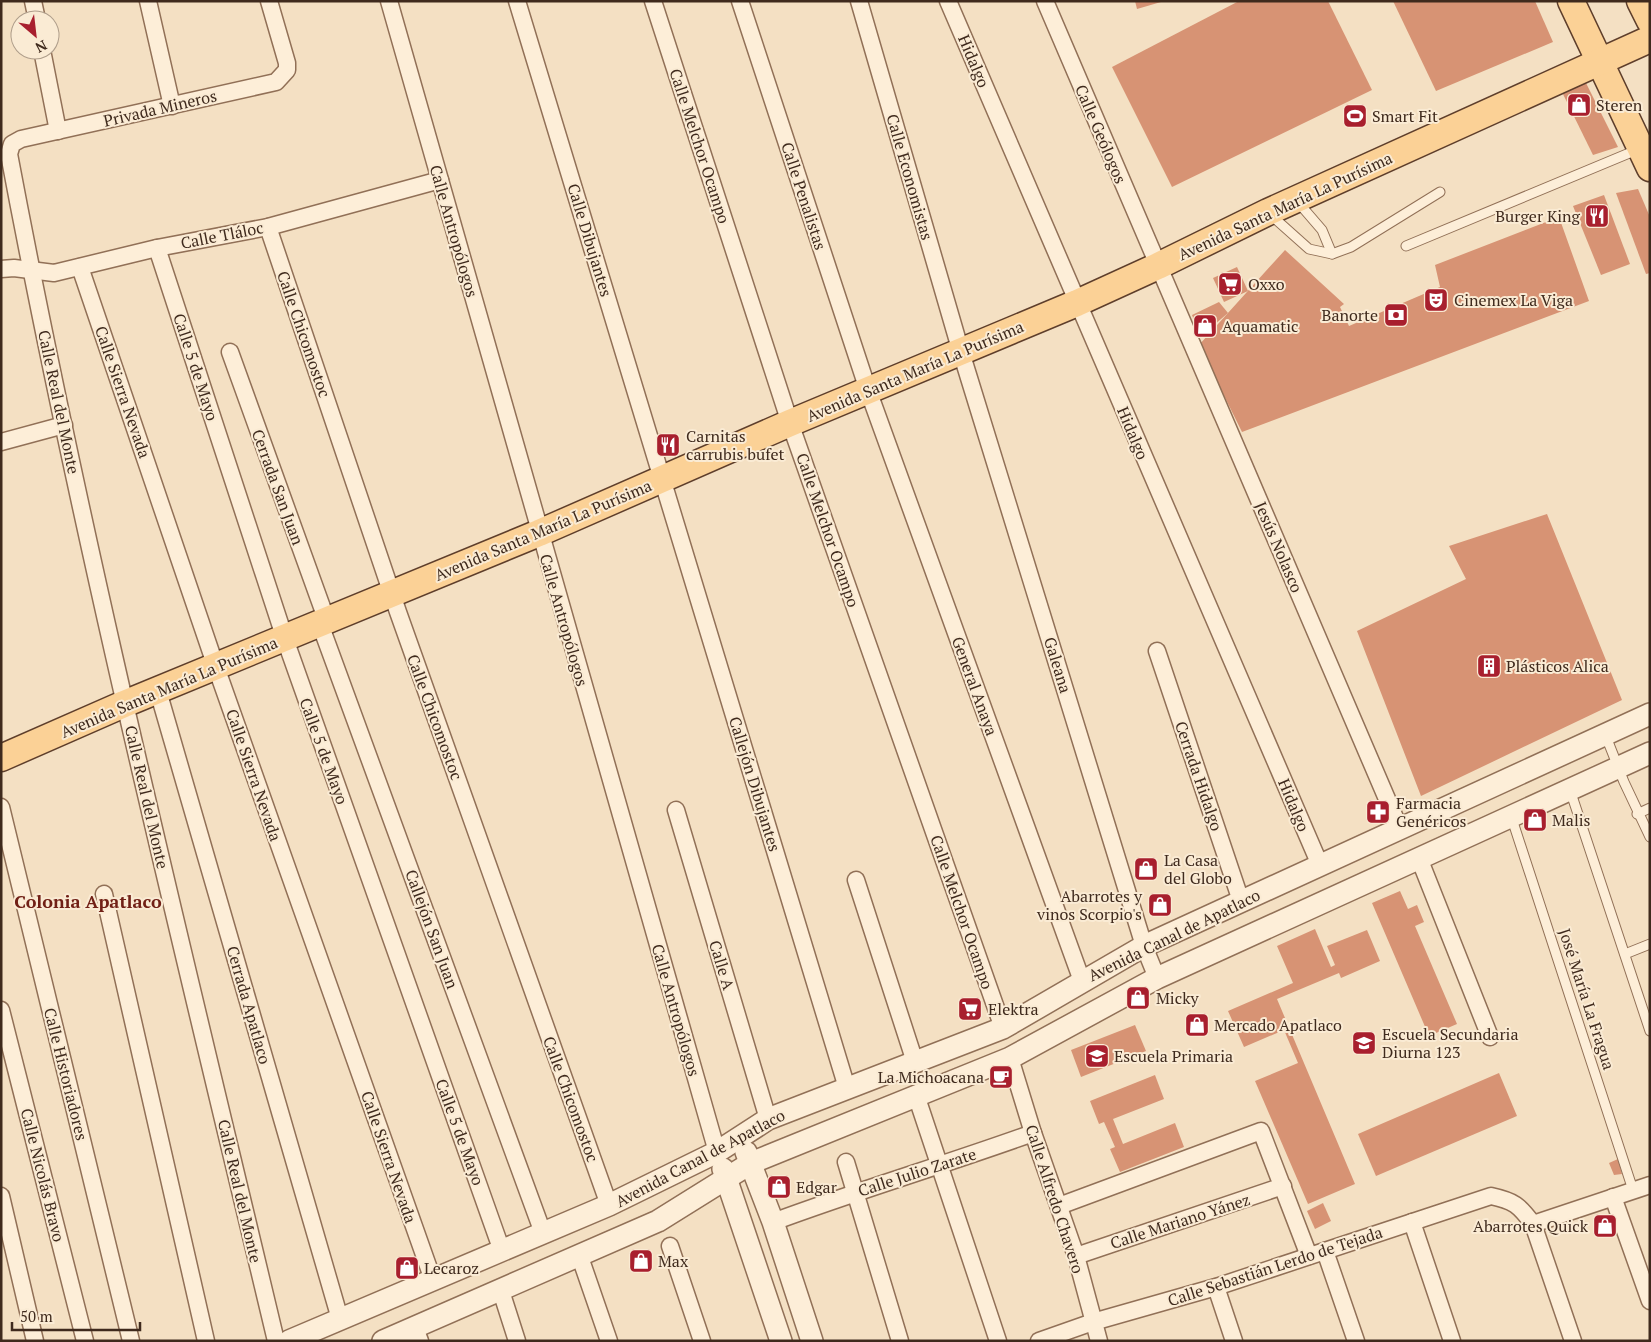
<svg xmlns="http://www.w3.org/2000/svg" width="1651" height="1342" font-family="'PT Serif',serif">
<rect width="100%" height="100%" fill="#f4e0c3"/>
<g fill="#d79374">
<path d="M1135 1H1160L1161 2 1137 9Z"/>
<path d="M1239 1H1328L1372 90 1172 187 1112 67Z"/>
<path d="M1393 1H1535L1553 42 1436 91Z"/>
<path d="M1586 83 1618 147 1593 155 1561 90Z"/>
<path d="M1638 189 1650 217V273L1646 274 1616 193Z"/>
<path d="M1604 195 1630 264 1601 275 1573 206Z"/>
<path d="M1559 217 1589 301 1242 432 1199 345 1285 250 1344 304 1340 307 1349 326 1440 287 1435 265Z"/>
<path d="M1237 267 1248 291 1224 302 1213 278Z"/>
<path d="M1219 302 1228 313 1200 337 1192 315Z"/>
<path d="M1547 514 1622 700 1421 796 1357 631 1466 579 1449 546Z"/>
<path d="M1400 891 1408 909 1417 905 1424 922 1415 926 1457 1024 1429 1036 1372 903Z"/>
<path d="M1315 929 1331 967 1335 965 1327 946 1367 930 1380 961 1341 978 1339 973 1277 999 1355 1184 1308 1204 1255 1081 1298 1063 1284 1030 1244 1047 1228 1011 1293 983 1277 946Z"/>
<path d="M1135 1025 1146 1051 1081 1077 1071 1050Z"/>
<path d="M1499 1073 1517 1116 1376 1176 1358 1134Z"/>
<path d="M1155 1075 1164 1099 1113 1119 1123 1144 1175 1123 1184 1147 1120 1172 1110 1149 1115 1147 1104 1122 1099 1124 1090 1101Z"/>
<path d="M1618 1159 1622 1174 1614 1175 1609 1163Z"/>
<path d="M1323 1203 1331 1221 1315 1229 1307 1211Z"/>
<path d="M1609 1215 1616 1232 1601 1237 1595 1220Z"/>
</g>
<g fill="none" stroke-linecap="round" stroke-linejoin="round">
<defs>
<g id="service">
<path d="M1297 201 1322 230 1332 254"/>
<path d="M1271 215 1309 249 1332 254 1351 247 1440 192"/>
<path d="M1406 246 1639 149"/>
<path d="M1605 734 1624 782 1650 837"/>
<path d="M1570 790 1650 1031"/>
<path d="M1637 814 1650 808"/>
<path d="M1511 816 1633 1190"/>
<path d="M1625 954 1650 944"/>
</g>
<g id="minor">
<path d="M33 1 37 20"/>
<path d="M148 1 172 106"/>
<path d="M269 1 287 63V70L276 82 21 139 12 144 9 154C84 553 182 946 276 1341"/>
<path d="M389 1 717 1152"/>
<path d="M517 1 847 1088"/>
<path d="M653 1 790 423 1003 1028"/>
<path d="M740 1 868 390 1082 981"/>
<path d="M859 1 961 352 1144 946 1157 978"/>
<path d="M948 1 1320 865"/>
<path d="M1045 1 1399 827"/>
<path d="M42 50 58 131"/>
<path d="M268 227 398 612 609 1205"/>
<path d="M157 248 285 639 502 1251"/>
<path d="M80 267 216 667 433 1280"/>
<path d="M1 269 14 268 54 273 157 248 268 227 440 180"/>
<path d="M230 352 327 621"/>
<path d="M1 442 64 425"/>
<path d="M320 624 543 1233"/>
<path d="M1157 651 1241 901"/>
<path d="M158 691 340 1319"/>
<path d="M1 807 131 1341"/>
<path d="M676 810 768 1119"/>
<path d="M1419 858 1490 1037"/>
<path d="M856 880 915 1062"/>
<path d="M104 894 206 1341"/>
<path d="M1 1010 85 1341"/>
<path d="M1010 1058 1033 1133 1076 1256 1099 1341"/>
<path d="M917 1098 998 1341"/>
<path d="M846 1162 900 1341"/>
<path d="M1 1196 35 1341"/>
<path d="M1613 1197 1650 1301"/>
<path d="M1059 1206 1261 1131 1309 1256"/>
<path d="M773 1222C859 1190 947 1164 1033 1133"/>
<path d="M1412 1222 1452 1341"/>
<path d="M1533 1224 1650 1185"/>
<path d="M670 1246 702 1341"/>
<path d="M1325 1251 1356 1341"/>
<path d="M1076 1256 1283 1186"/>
<path d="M580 1257 609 1341"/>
<path d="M1216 1287 1234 1341"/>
<path d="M501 1291 517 1341"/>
<path d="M415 1328 420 1341"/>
<path d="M1039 1341 1093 1322 1216 1287 1491 1196C1514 1201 1519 1205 1533 1224L1573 1341"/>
</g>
<g id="tertiary">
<path d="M746 1152 773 1222 812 1341"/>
<path d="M723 1169 781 1341"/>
<path d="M289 1341 609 1205 717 1152 768 1119 1003 1028 1144 946 1650 714"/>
<path d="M383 1341 658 1221 751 1163 1010 1058 1157 978 1650 753"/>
</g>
<g id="primary">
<path d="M1571 1 1650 168"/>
<path d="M1640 1 1650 21"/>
<path d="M1 758 124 704 539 533 790 423 1077 303 1158 266 1268 212 1650 39"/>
</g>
</defs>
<use href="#service" stroke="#917057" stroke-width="11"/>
<use href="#minor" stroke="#917057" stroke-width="19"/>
<use href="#tertiary" stroke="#917057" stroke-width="24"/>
<use href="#primary" stroke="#5e3e2b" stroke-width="29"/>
<use href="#service" stroke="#fdeed8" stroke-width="9"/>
<use href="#minor" stroke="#fdeed8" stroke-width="16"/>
<use href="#tertiary" stroke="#fdeed8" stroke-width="21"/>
<use href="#primary" stroke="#fbd196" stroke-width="26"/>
</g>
<defs>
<symbol id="shop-square" viewBox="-11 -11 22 22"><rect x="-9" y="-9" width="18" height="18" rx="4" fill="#a81f2e" stroke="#faebd4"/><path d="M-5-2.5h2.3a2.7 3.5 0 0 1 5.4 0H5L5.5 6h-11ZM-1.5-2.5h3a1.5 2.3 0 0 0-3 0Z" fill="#fff"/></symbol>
<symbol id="stadium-square" viewBox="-11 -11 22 22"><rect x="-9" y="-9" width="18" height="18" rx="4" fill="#a81f2e" stroke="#faebd4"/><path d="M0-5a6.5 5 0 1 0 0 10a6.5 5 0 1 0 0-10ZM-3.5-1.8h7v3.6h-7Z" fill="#fff"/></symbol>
<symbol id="restaurant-square" viewBox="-11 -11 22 22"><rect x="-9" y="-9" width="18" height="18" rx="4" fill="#a81f2e" stroke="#faebd4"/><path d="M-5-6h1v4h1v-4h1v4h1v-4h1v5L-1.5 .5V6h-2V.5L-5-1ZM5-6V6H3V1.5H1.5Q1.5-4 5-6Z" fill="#fff"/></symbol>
<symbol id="supermarket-square" viewBox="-11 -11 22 22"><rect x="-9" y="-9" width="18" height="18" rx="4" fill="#a81f2e" stroke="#faebd4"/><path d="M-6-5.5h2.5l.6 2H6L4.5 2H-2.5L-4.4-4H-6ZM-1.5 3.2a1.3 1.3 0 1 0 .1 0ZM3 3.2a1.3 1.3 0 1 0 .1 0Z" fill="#fff"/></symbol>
<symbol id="theatre-square" viewBox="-11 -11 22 22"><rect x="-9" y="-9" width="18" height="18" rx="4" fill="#a81f2e" stroke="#faebd4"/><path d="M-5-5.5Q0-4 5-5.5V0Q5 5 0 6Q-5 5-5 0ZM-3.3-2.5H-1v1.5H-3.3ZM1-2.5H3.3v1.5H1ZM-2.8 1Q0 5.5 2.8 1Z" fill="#fff"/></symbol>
<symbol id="bank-square" viewBox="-11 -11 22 22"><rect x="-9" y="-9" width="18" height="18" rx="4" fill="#a81f2e" stroke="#faebd4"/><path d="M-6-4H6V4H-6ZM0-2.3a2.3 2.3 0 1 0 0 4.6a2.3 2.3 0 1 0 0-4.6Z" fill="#fff"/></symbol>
<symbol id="building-square" viewBox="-11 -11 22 22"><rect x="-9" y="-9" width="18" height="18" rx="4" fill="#a81f2e" stroke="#faebd4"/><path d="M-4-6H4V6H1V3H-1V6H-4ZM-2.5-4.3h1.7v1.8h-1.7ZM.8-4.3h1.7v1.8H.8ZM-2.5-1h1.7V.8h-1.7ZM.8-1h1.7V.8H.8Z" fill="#fff"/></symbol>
<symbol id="pharmacy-square" viewBox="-11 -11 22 22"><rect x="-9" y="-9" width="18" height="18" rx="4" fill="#a81f2e" stroke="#faebd4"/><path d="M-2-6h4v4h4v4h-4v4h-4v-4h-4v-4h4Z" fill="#fff"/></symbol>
<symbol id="school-square" viewBox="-11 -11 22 22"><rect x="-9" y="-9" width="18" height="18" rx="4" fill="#a81f2e" stroke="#faebd4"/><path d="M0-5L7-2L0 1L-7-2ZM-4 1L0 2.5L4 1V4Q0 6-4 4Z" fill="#fff"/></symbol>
<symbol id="cafe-square" viewBox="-11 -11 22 22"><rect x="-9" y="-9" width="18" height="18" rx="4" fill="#a81f2e" stroke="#faebd4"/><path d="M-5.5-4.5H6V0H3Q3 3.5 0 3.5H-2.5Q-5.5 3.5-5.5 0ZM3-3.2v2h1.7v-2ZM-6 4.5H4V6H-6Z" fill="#fff"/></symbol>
</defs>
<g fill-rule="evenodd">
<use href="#shop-square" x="1565" y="91" width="28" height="28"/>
<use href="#stadium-square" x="1341" y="102" width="28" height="28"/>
<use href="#restaurant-square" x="1583" y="202" width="28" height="28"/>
<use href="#supermarket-square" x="1216" y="270" width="28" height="28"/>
<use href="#theatre-square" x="1422" y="286" width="28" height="28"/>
<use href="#bank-square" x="1382" y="301" width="28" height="28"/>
<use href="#shop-square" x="1191" y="312" width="28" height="28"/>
<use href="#restaurant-square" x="654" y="431" width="28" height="28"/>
<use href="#building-square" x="1475" y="652" width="28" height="28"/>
<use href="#pharmacy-square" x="1364" y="798" width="28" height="28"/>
<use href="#shop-square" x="1521" y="806" width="28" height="28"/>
<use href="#shop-square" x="1132" y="855" width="28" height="28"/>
<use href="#shop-square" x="1146" y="891" width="28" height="28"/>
<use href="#shop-square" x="1124" y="984" width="28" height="28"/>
<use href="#supermarket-square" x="956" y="995" width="28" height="28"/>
<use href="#shop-square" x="1183" y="1011" width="28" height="28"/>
<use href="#school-square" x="1350" y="1029" width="28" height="28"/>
<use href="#school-square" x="1083" y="1042" width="28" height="28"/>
<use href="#cafe-square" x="987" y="1063" width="28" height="28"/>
<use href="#shop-square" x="765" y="1173" width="28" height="28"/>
<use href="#shop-square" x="1591" y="1212" width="28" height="28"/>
<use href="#shop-square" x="627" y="1247" width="28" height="28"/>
<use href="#shop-square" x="393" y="1254" width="28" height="28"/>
</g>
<g text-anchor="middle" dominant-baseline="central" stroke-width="4" stroke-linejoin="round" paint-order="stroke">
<g font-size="16" fill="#3f2a1d" stroke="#faebd4">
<text transform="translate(974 61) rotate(67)">Hidalgo</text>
<text transform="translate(160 108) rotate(-13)">Privada Mineros</text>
<text transform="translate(1101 134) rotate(67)">Calle Geólogos</text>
<text transform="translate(700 146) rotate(72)">Calle Melchor Ocampo</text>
<text transform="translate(910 177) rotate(74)">Calle Economistas</text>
<text transform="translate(804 196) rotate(72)">Calle Penalistas</text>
<text transform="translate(1285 206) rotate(-25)">Avenida Santa María La Purísima</text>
<text transform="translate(454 231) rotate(74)">Calle Antropólogos</text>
<text transform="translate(222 235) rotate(-11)">Calle Tláloc</text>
<text transform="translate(590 240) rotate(73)">Calle Dibujantes</text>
<text transform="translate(304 334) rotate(71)">Calle Chicomostoc</text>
<text transform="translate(196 367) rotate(72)">Calle 5 de Mayo</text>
<text transform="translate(915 371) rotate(-23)">Avenida Santa María La Purísima</text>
<text transform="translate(123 392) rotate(71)">Calle Sierra Nevada</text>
<text transform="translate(59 402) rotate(78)">Calle Real del Monte</text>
<text transform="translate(1133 433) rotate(67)">Hidalgo</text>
<text transform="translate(278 487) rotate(70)">Cerrada San Juan</text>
<text transform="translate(543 530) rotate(-23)">Avenida Santa María La Purísima</text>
<text transform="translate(828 530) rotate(71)">Calle Melchor Ocampo</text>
<text transform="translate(1279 547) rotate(67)">Jesús Nolasco</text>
<text transform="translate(564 620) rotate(74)">Calle Antropólogos</text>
<text transform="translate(1058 665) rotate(73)">Galeana</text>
<text transform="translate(975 686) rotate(70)">General Anaya</text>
<text transform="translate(169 687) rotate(-23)">Avenida Santa María La Purísima</text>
<text transform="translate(435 717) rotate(70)">Calle Chicomostoc</text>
<text transform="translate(324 751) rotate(70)">Calle 5 de Mayo</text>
<text transform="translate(254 775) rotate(71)">Calle Sierra Nevada</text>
<text transform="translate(1199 776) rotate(71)">Cerrada Hidalgo</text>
<text transform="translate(755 784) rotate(73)">Callejón Dibujantes</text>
<text transform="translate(147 797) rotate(77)">Calle Real del Monte</text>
<text transform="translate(1294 805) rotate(67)">Hidalgo</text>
<text transform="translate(962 912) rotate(71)">Calle Melchor Ocampo</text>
<text transform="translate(432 929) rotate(70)">Callejón San Juan</text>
<text transform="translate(1174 935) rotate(-26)">Avenida Canal de Apatlaco</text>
<text transform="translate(722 965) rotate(73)">Calle A</text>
<text transform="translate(1587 999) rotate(72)">José María La Fragua</text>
<text transform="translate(249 1005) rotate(74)">Cerrada Apatlaco</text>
<text transform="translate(676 1010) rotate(74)">Calle Antropólogos</text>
<text transform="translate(66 1074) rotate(76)">Calle Historiadores</text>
<text transform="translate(571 1099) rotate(70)">Calle Chicomostoc</text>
<text transform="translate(460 1132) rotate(70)">Calle 5 de Mayo</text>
<text transform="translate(389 1157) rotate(71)">Calle Sierra Nevada</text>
<text transform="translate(700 1158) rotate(-28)">Avenida Canal de Apatlaco</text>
<text transform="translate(917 1172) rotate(-18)">Calle Julio Zarate</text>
<text transform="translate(43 1175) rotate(76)">Calle Nicolás Bravo</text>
<text transform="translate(240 1191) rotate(77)">Calle Real del Monte</text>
<text transform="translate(1055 1199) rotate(72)">Calle Alfredo Chavero</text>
<text transform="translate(1180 1221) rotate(-18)">Calle Mariano Yánez</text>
<text transform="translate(1275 1266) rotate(-18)">Calle Sebastián Lerdo de Tejada</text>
</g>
<g font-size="16" fill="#3f2a1d" stroke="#faebd4" text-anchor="start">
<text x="1596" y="105">Steren</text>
<text x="1372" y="116">Smart Fit</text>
<text x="1580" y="216" text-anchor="end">Burger King</text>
<text x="1248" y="284">Oxxo</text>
<text x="1454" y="300">Cinemex La Viga</text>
<text x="1378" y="315" text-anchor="end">Banorte</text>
<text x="1222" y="326">Aquamatic</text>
<text x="686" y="436">Carnitas<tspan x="686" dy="18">carrubis bufet</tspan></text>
<text x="1506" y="666">Plásticos Alica</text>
<text x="1396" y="803">Farmacia<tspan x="1396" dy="18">Genéricos</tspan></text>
<text x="1552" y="820">Malis</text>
<text x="1164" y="860">La Casa<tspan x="1164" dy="18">del Globo</tspan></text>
<text x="1142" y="896" text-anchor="end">Abarrotes y<tspan x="1142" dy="18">vinos Scorpio's</tspan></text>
<text x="1156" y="998">Micky</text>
<text x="988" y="1009">Elektra</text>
<text x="1214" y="1025">Mercado Apatlaco</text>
<text x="1382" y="1034">Escuela Secundaria<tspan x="1382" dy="18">Diurna 123</tspan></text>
<text x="1114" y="1056">Escuela Primaria</text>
<text x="984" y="1077" text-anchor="end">La Michoacana</text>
<text x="796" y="1187">Edgar</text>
<text x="1588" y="1226" text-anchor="end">Abarrotes Quick</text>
<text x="658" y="1261">Max</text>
<text x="424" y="1268">Lecaroz</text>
</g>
<g font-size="18" font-weight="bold" fill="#712016" stroke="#faebd4">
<text x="88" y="901">Colonia Apatlaco</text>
</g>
</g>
<rect width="1651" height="1342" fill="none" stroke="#3f2a1d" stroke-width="5"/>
<g transform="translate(35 35) rotate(152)"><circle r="24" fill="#faebd4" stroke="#af9e8b"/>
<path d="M0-4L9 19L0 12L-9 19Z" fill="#a81f2e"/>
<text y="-8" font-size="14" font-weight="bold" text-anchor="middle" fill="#3f2a1d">N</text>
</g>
<path d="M12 1322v8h128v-8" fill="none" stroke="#3f2a1d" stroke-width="2.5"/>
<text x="20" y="1322" font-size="15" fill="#3f2a1d" stroke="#faebd4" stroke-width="4" paint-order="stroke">50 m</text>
</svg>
